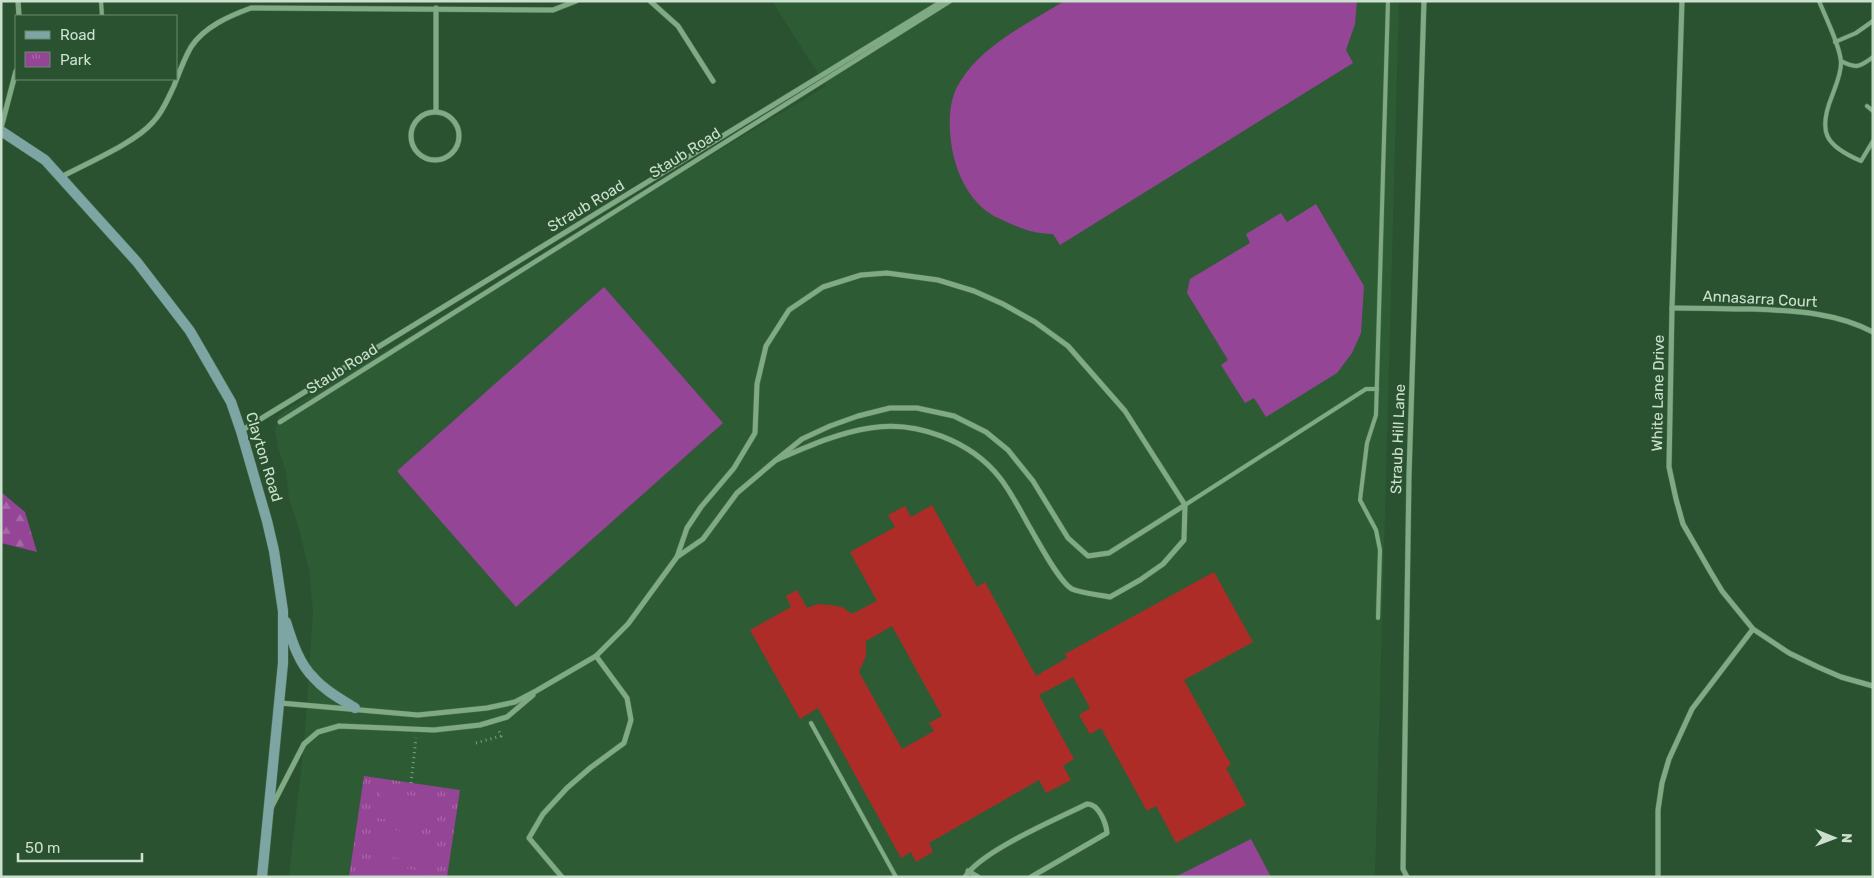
<svg xmlns="http://www.w3.org/2000/svg" width="1874" height="878" font-family="Rubik,sans-serif">
<defs>
<pattern id="forest-firs" width="22" height="20" patternUnits="userSpaceOnUse" patternTransform="scale(1.25)"><rect width="22" height="20" fill="#954595"/><path d="M5 1l3.5 6h-7zM16 11l3.5 6h-7z" fill="#a768a7"/></pattern>
<pattern id="park-tufts" width="24" height="20" patternUnits="userSpaceOnUse" patternTransform="scale(1.25)"><rect width="24" height="20" fill="#954595"/><path d="M3 7l-1-3M5 7V3M7 7l1-3M15 17l-1-3M17 17v-4M19 17l1-3" fill="none" stroke="#a768a7"/></pattern>
</defs>
<rect width="100%" height="100%" fill="#2a5230"/>
<path fill="#2d5c34" d="M772 1H1399L1375 877H289L304 744 313 612 309 570 298 525 289 499 286 471 278 447 275 430 278 417 285 411 826 86Z"/>
<path fill="url(#forest-firs)" d="M1 492 25 512 37 552 1 543Z"/>
<path fill="url(#park-tufts)" d="M364 776 460 790 447 877H349Z"/>
<g fill="#954595">
<path d="M1064 1H1357L1355 24 1346 50 1353 63 1060 245 1053 234C1036 234 1024 230 1009 223 1001 219 992 216 985 210 962 191 951 159 950 129 949 114 951 95 960 82 983 44 1028 24 1064 1Z"/>
<path d="M1316 204 1364 286 1361 333 1352 353 1337 373 1266 417 1254 398 1245 403 1221 365 1228 360 1187 293 1190 279 1250 243 1246 234 1281 213 1287 222Z"/>
<path d="M604 287 723 423 516 607 397 471Z"/>
<path d="M381 791 439 800 436 827 377 818Z"/>
<path d="M375 827 434 836 430 863 371 854Z"/>
<path d="M1251 839 1271 877H1175Z"/>
<path d="M370 863 428 872 427 877H368Z"/>
</g>
<path fill="#ae2c27" fill-rule="evenodd" d="M932 505 977 587 985 582 1036 676 1067 658 1065 654 1214 572 1253 642 1184 680 1231 765 1226 768 1246 805 1176 843 1156 806 1147 811 1101 728 1090 734 1079 715 1090 708 1073 677 1039 695 1074 759 1063 766 1071 780 1046 793 1039 780 929 843 933 852 916 862 911 852 901 858 818 708 800 719 750 630 791 607 786 596 797 590 807 608 818 604 830 605 842 607 852 614 877 601 850 552 895 527 888 515 905 506 911 517ZM892 626 942 716 929 723 934 731 902 749 859 672 866 656V641Z"/>
<g fill="none" stroke-linecap="round" stroke-linejoin="round">
<defs>
<g id="service">
<path d="M101 1 102 16"/>
<path d="M1819 1C1825 16 1841 48 1841 63 1841 74 1836 85 1832 96 1817 133 1826 146 1861 161L1873 141"/>
<path d="M1835 42 1856 33 1873 21"/>
<path d="M1841 61C1856 69 1860 67 1873 57"/>
<path d="M1867 106 1873 111"/>
<path d="M1185 505 1366 389H1377"/>
<path d="M1378 618 1380 550 1376 530 1360 500 1367 443 1376 415 1388 1"/>
<path d="M811 723 896 877"/>
</g>
<path id="pedestrian" d="M280 422 950 1"/>
<g id="minor">
<path d="M18 1 19 16"/>
<path d="M650 1 678 26 713 81"/>
<path d="M1682 1 1672 308 1669 467 1676 499 1683 524 1710 571 1722 591 1753 629 1789 653 1818 667 1841 677 1873 686"/>
<path d="M436 8V111"/>
<circle cx="435" cy="136" r="24"/>
<path d="M1 128 16 71"/>
<path d="M61 177C87 163 135 143 153 122 163 112 168 98 174 86 179 73 184 59 191 47 204 27 229 16 251 8L553 10 576 1"/>
<path d="M1672 308C1699 308 1726 309 1753 309 1795 311 1835 312 1873 332"/>
<path d="M241 431 943 1"/>
<path d="M677 557 687 528 701 507 734 468 755 433 757 384 766 346 789 310 823 287 861 275 887 273 938 280 974 291 1003 304 1035 322 1068 346 1125 411 1185 505 1184 540 1163 564 1140 580 1110 597C1100 595 1081 593 1072 589 1059 582 1038 541 1029 526 1020 510 1011 492 1000 478 971 441 916 420 870 428 837 433 807 447 776 460"/>
<path d="M280 703 418 715 487 708 515 702 536 691 596 656 628 624 677 557 703 539 737 493 776 460 802 439 830 426 858 416 890 408H917L954 416 986 432 1008 450 1033 481 1068 538 1088 556 1109 553 1185 505"/>
<path d="M271 808 304 744 318 732 339 726 434 730 480 725 507 717 533 695"/>
<path d="M968 871 978 877"/>
<path d="M562 877 529 838 543 814 567 788 590 768 624 743 631 720 627 698 596 656"/>
<path d="M965 877C981 851 1057 819 1087 804 1099 804 1106 823 1107 833L1031 877"/>
<path d="M1407 877 1403 869 1409 475 1424 1"/>
<path d="M1658 877V810L1662 783 1669 759 1692 709 1753 629"/>
</g>
<g id="secondary">
<path d="M1 131 45 160 137 262 190 331 231 402 241 431 267 521 274 551 283 611V663L262 877"/>
<path d="M286 622C292 641 299 664 314 678 325 691 341 699 355 708"/>
</g>
</defs>
<use href="#service" stroke="#4a6d51" stroke-width="5"/>
<use href="#pedestrian" stroke="#4a6d51" stroke-width="5.5"/>
<use href="#minor" stroke="#4a6d51" stroke-width="6"/>
<use href="#secondary" stroke="#4a6d51" stroke-width="11"/>
<g stroke="#7f9e83" stroke-width="3" stroke-dasharray="1 4" stroke-linecap="butt">
<path d="M476 743 501 736 499 731"/>
<path d="M411 783 416 738"/>
</g>
<use href="#service" stroke="#7faa84" stroke-width="4"/>
<use href="#pedestrian" stroke="#7faa84" stroke-width="4.5"/>
<use href="#minor" stroke="#7faa84" stroke-width="5"/>
<use href="#secondary" stroke="#7da5a4" stroke-width="10"/>
</g>
<g text-anchor="middle" dominant-baseline="central" stroke-width="4" stroke-linejoin="round" paint-order="stroke">
<g font-size="15" fill="#cbe1cd" stroke="#2a5230">
<text transform="translate(685 153) rotate(-32)">Staub Road</text>
<text transform="translate(586 206) rotate(-31)">Straub Road</text>
<text transform="translate(1760 299) rotate(3)">Annasarra Court</text>
<text transform="translate(342 369) rotate(-32)">Staub Road</text>
<text transform="translate(1658 393) rotate(-89)">White Lane Drive</text>
<text transform="translate(1398 439) rotate(-88)">Straub Hill Lane</text>
<text transform="translate(264 457) rotate(73)">Clayton Road</text>
</g>
</g>
<rect width="1874" height="878" fill="none" stroke="#cbe1cd" stroke-width="5"/>
<rect x="15" y="15" width="162" height="65" fill="#2a5230" stroke="#6a8b6f"/>
<rect x="25" y="31" width="25" height="8" fill="#7da5a4" stroke="#6a8b6f"/>
<text x="60" y="40" font-size="15" fill="#cbe1cd">Road</text>
<rect x="25" y="52" width="25" height="15" fill="url(#park-tufts)" stroke="#6a8b6f"/>
<text x="60" y="65" font-size="15" fill="#cbe1cd">Park</text>
<g transform="translate(1834 838) rotate(91)" stroke="#2a5230" stroke-width="4" paint-order="stroke">
<path d="M0-4L9 19L0 12L-9 19Z" fill="#cbe1cd"/>
<text y="-8" font-size="14" font-weight="bold" text-anchor="middle" fill="#cbe1cd">N</text>
</g>
<path d="M18 853v8h124v-8" fill="none" stroke="#cbe1cd" stroke-width="2.5"/>
<text x="25" y="853" font-size="15" fill="#cbe1cd" stroke="#2a5230" stroke-width="4" paint-order="stroke">50 m</text>
</svg>
